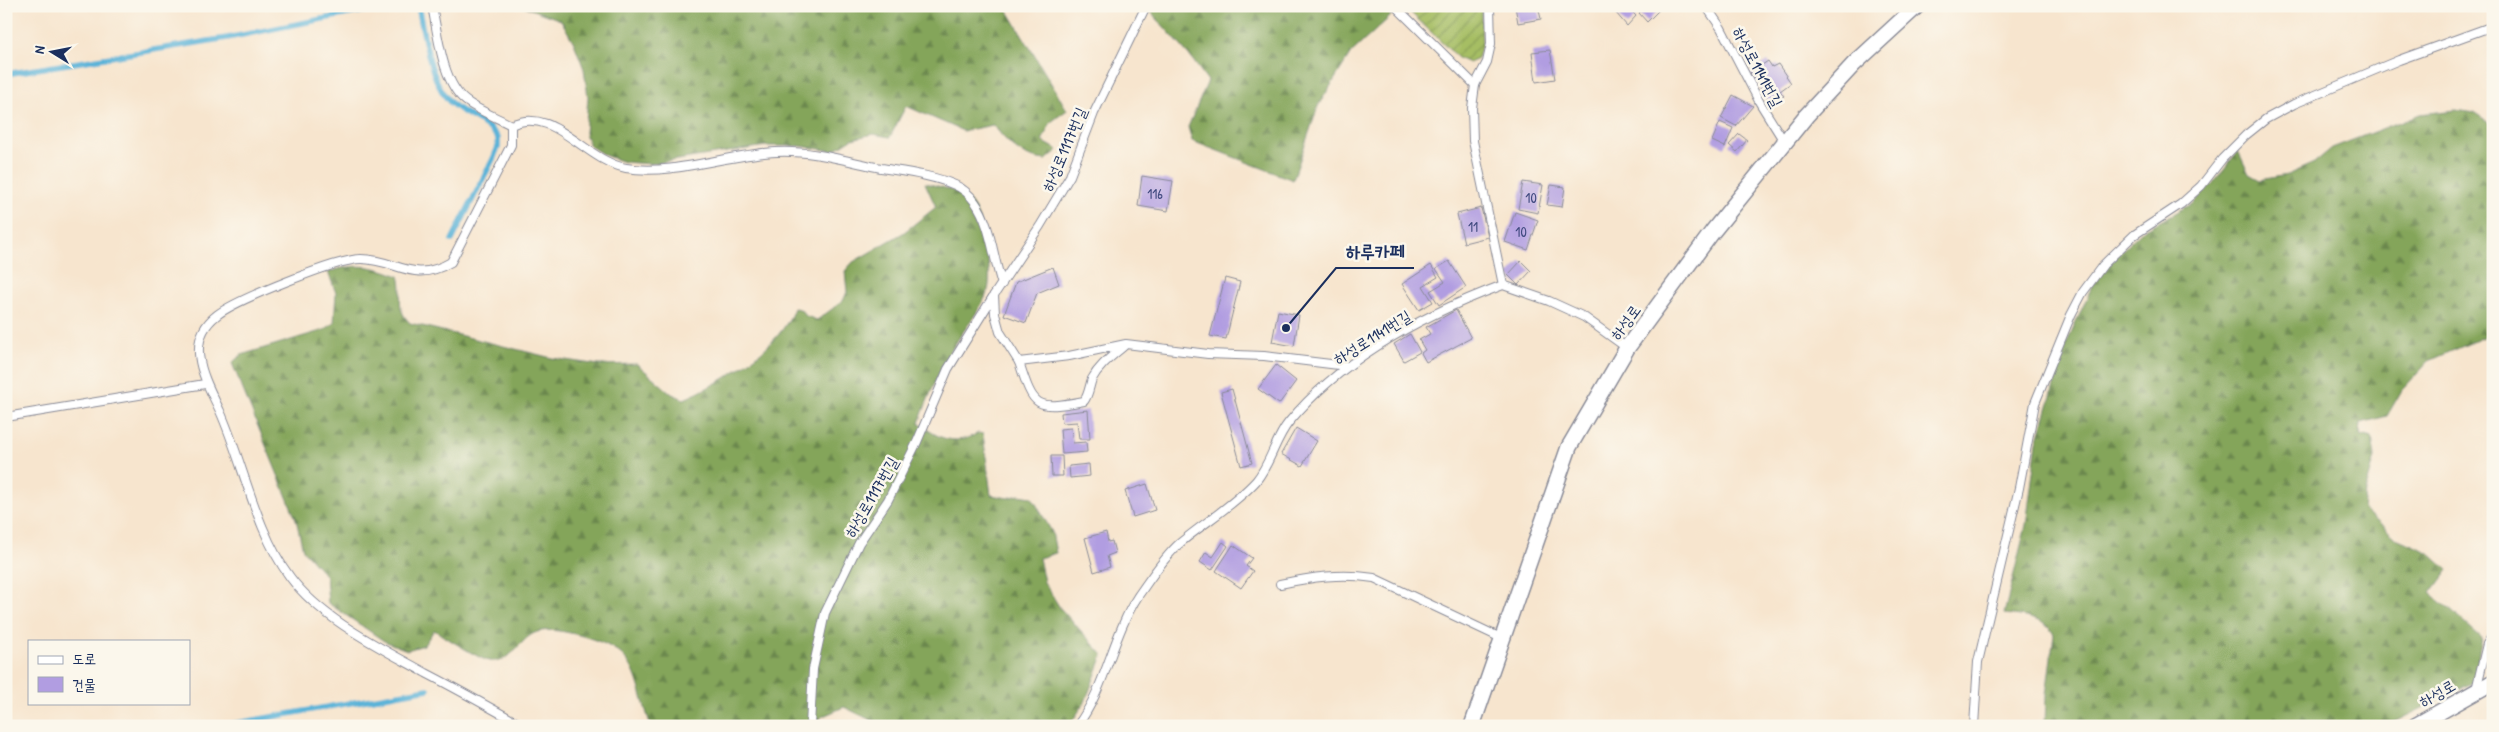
<svg xmlns="http://www.w3.org/2000/svg" width="2499" height="732" font-family="'Patrick Hand','Poor Story',sans-serif">
<defs>
<pattern id="forest-firs" width="22" height="20" patternUnits="userSpaceOnUse" patternTransform="scale(1.25)"><rect width="22" height="20" fill="#84a55a"/><path d="M5 1l3.5 6h-7zM16 11l3.5 6h-7z" fill="#6b874e"/></pattern>
<pattern id="garden-furrows" width="10" height="10" patternUnits="userSpaceOnUse" patternTransform="scale(1.25)"><rect width="10" height="10" fill="#a6be64"/><path d="M-1 1l2-2M0 10L10 0M9 11l2-2" fill="none" stroke="#869b56"/></pattern>
</defs>
<rect width="100%" height="100%" fill="#fbf7ec"/>
<filter id="ink" filterUnits="userSpaceOnUse"><feTurbulence type="fractalNoise" baseFrequency=".02" numOctaves="2"/><feDisplacementMap in="SourceGraphic" scale="10" xChannelSelector="R" yChannelSelector="G"/><feConvolveMatrix kernelMatrix="1 2 1 2 8 2 1 2 1" color-interpolation-filters="sRGB"/></filter>
<filter id="wash" filterUnits="userSpaceOnUse"><feTurbulence type="fractalNoise" baseFrequency=".0096" numOctaves="4" result="noise"/><feDisplacementMap in="SourceGraphic" scale="20" xChannelSelector="R" yChannelSelector="G"/><feGaussianBlur stdDeviation="1.12" result="paint"/><feColorMatrix in="noise" values="0 0 0 0 0 0 0 0 0 0 0 0 0 0 0 0 0 1.4 0 .05"/><feComposite in="paint" operator="in"/></filter>
<g filter="url(#wash)">
<rect width="100%" height="100%" fill="#f7e5ce"/>
<g fill="url(#forest-firs)" stroke="#506a5c">
<path d="M522 6H1005L1067 110 1051 122 1042 141 1058 150 1046 160C1020 158 1008 143 993 125L963 131 906 106 890 137 873 134 852 139 833 151 800 146H766L651 164 624 162 604 155 590 146 585 133 588 97 584 69 574 43 561 20Z"/>
<path d="M1154 6H1382L1391 16 1351 53 1318 106 1293 180 1192 141 1188 127 1208 81 1189 55 1151 12Z"/>
<path d="M2456 110 2475 113 2493 125V333L2429 361 2402 390 2387 416 2361 423 2360 435 2372 438 2375 457 2365 492 2363 509 2396 538 2428 552 2448 570 2431 593 2482 638 2473 683 2386 726H2045L2046 695 2054 635C2046 618 2022 616 2004 614L2026 525 2037 442 2067 343 2092 286 2107 265 2142 231 2192 204 2213 183 2238 151 2249 174 2260 180 2287 175 2314 163 2332 148 2420 114Z"/>
<path d="M925 183C940 187 958 189 970 202 983 215 993 273 988 290 982 309 966 326 956 343 940 368 929 395 919 423 937 438 955 447 978 433L983 434 991 495 1008 498 1019 495 1032 497 1052 532 1056 553 1039 558 1044 582 1060 608 1103 655 1085 702 1069 726H883L844 707 823 716 813 726H651C632 672 641 652 579 635 566 632 550 628 537 632 519 638 514 663 490 661 482 661 444 636 434 630L424 645 407 650 384 641 328 603 326 576 303 550 296 519 232 363 241 355 324 330 334 323 336 293 328 272C357 263 371 265 399 276 405 294 393 306 410 323L552 358 599 365 637 364 672 394 684 399C721 383 781 348 794 308L800 309 806 316 817 320 843 301 847 292 845 271 853 262 903 233 936 207Z"/>
</g>
<path fill="url(#garden-furrows)" stroke="#607661" d="M1404 6H1481L1482 43 1478 59 1469 63 1458 58Z"/>
<g fill="none" stroke-linecap="round" stroke-linejoin="round">
<g stroke="#5bb3d8" stroke-width="5.5">
<path d="M418 6C424 34 430 84 452 104 467 117 487 121 498 138V147L493 159 452 240"/>
<path d="M6 74 227 38 388 6"/>
<path d="M221 726 428 689"/>
</g>
</g>
<g id="blocks">
<g fill="#b19de1">
<path d="M1515 6H1538L1541 19 1518 23Z"/>
<path d="M1610 6H1627L1636 16 1627 26Z"/>
<path d="M1646 6H1663L1647 22 1639 13Z"/>
<path d="M1550 50 1555 79 1536 82 1532 52Z"/>
<path d="M1768 61 1772 67 1778 64 1791 83 1780 91 1784 96 1772 104 1750 73Z"/>
<path d="M1733 95 1753 106 1736 126 1721 118Z"/>
<path d="M1720 122 1733 128 1725 147 1712 141Z"/>
<path d="M1739 134 1747 140 1737 152 1729 145Z"/>
<path d="M1142 176 1173 181 1168 211 1138 206Z"/>
<path d="M1523 182 1543 185 1538 213 1518 209Z"/>
<path d="M1551 185 1565 187 1562 207 1547 205Z"/>
<path d="M1481 208 1488 237 1464 243 1457 214Z"/>
<path d="M1515 212 1538 220 1528 250 1505 242Z"/>
<path d="M1449 261 1466 287 1439 305 1430 291 1445 282 1436 269Z"/>
<path d="M1521 261 1531 271 1518 285 1508 275Z"/>
<path d="M1431 265 1438 277 1423 286 1433 302 1419 310 1402 284Z"/>
<path d="M1053 267 1059 284 1037 293 1026 323 1004 315 1016 282Z"/>
<path d="M1225 278 1240 282 1226 339 1210 336Z"/>
<path d="M1456 310 1471 338 1426 362 1421 353 1425 350 1419 340 1430 334 1426 327Z"/>
<path d="M1278 311 1299 315 1294 346 1272 342Z"/>
<path d="M1410 334 1420 352 1404 361 1394 344Z"/>
<path d="M1276 365 1296 381 1279 404 1258 389Z"/>
<path d="M1232 389 1252 463 1241 466 1221 392Z"/>
<path d="M1088 410 1090 439H1079L1077 422 1062 423 1061 413Z"/>
<path d="M1071 428 1073 443 1086 442 1087 452 1062 454 1060 429Z"/>
<path d="M1296 428 1317 441 1302 466 1281 454Z"/>
<path d="M1051 456H1062L1063 476H1052Z"/>
<path d="M1089 464 1090 476 1070 478 1069 466Z"/>
<path d="M1147 484 1155 510 1133 517 1125 491Z"/>
<path d="M1106 532 1108 542 1112 541 1115 553 1107 556 1110 567 1094 572 1085 538Z"/>
<path d="M1223 542 1228 546 1212 570 1200 562 1206 552 1213 557Z"/>
<path d="M1233 545 1252 558 1246 566 1253 571 1241 588 1216 571Z"/>
</g>
</g>
</g>
<g filter="url(#ink)">
<use href="#blocks" fill-opacity="0" stroke="#898a96" stroke-width="1"/>
<g fill="none" stroke-linecap="round" stroke-linejoin="round">
<defs>
<g id="service">
<path d="M432 6C438 34 442 83 466 101 479 111 496 117 511 125V145L451 262C412 285 397 259 361 259 337 259 236 300 217 315 182 342 206 381 220 411 243 462 256 532 290 577 321 619 381 648 426 673 459 690 491 708 523 726"/>
<path d="M1395 6 1475 85"/>
<path d="M1490 6 1491 44 1487 62 1475 85 1472 108 1473 141 1503 285"/>
<path d="M1706 6 1721 28 1760 103 1785 143"/>
<path d="M511 125C554 105 583 160 626 168 673 176 728 154 776 152 811 150 847 161 881 168 905 172 932 175 955 185 962 188 970 195 975 202 991 224 993 258 1002 284"/>
<path d="M1126 344 1069 356 1019 362C1034 408 1035 410 1084 401 1089 394 1089 387 1092 379 1100 364 1114 355 1126 344L1208 354 1264 356 1347 366"/>
<path d="M1019 362 1000 332 995 314 994 295 1040 226 1070 176 1094 113 1146 6"/>
<path d="M6 417 205 384"/>
<path d="M1280 584C1312 577 1341 573 1374 578L1501 638"/>
<path d="M2476 690 2487 644 2493 635"/>
<path d="M810 726 813 669 825 613 859 543 888 500 917 442 948 369 994 295"/>
<path d="M1077 726C1106 688 1112 636 1138 596 1150 579 1164 557 1180 543 1205 522 1234 505 1256 481 1271 463 1275 439 1289 422 1343 357 1425 314 1503 285L1549 301 1584 317 1627 348"/>
<path d="M1974 726 1978 662 2019 488 2035 403 2071 315 2083 292 2103 265 2134 235 2181 204 2201 186 2222 159 2246 135 2266 119 2294 104 2399 60 2493 26"/>
</g>
<g id="minor">
<path d="M1472 726 1569 447 1627 348 1713 231 1806 116 1854 64 1917 6"/>
<path d="M2415 726 2493 682"/>
</g>
</defs>
<use href="#service" stroke="#898a96" stroke-width="10"/>
<use href="#minor" stroke="#898a96" stroke-width="18"/>
<use href="#service" stroke="#fff" stroke-width="8"/>
<use href="#minor" stroke="#fff" stroke-width="15"/>
</g>
</g>
<g text-anchor="middle" dominant-baseline="central" stroke-width="5" stroke-linejoin="round" paint-order="stroke">
<g font-size="14" fill="#404a7f">
<text x="1155" y="193">116</text>
<text x="1531" y="197">10</text>
<text x="1473" y="226">11</text>
<text x="1521" y="231">10</text>
</g>
<g font-size="16" fill="#1b2f5e" stroke="#fbf7ec">
<text transform="translate(1758 67) rotate(62)">하성로1141번길</text>
<text transform="translate(1064 149) rotate(-67)">하성로1117번길</text>
<text transform="translate(1625 322) rotate(-54)">하성로</text>
<text transform="translate(1372 337) rotate(-32)">하성로1141번길</text>
<text transform="translate(871 497) rotate(-60)">하성로1117번길</text>
<text transform="translate(2437 693) rotate(-30)">하성로</text>
</g>
</g>
<path fill="none" stroke="#1b2f5e" stroke-width="2" d="M1286 328L1336 268H1414"/>
<circle fill="#1b2f5e" stroke="#fbf7ec" stroke-width="2" cx="1286" cy="328" r="5"/>
<g font-size="18" text-anchor="middle" font-weight="bold" fill="#1b2f5e" stroke="#fbf7ec" stroke-width="5" stroke-linejoin="round" paint-order="stroke">
<text x="1375" y="258">하루카페</text>
</g>
<rect width="2499" height="732" fill="none" stroke="#fbf7ec" stroke-width="25"/>
<rect x="28" y="640" width="162" height="65" fill="#fbf7ec" stroke="#a1a7b3"/>
<rect x="38" y="656" width="25" height="8" fill="#ffffff" stroke="#a1a7b3"/>
<text x="72" y="664" font-size="15" fill="#1b2f5e">도로</text>
<rect x="38" y="677" width="25" height="15" fill="#b19de1" stroke="#a1a7b3"/>
<text x="72" y="690" font-size="15" fill="#1b2f5e">건물</text>
<g transform="translate(52 52) rotate(280)" stroke="#fbf7ec" stroke-width="4" paint-order="stroke">
<path d="M0-4L9 19L0 12L-9 19Z" fill="#1b2f5e"/>
<text y="-8" font-size="14" font-weight="bold" text-anchor="middle" fill="#1b2f5e">N</text>
</g>
</svg>
